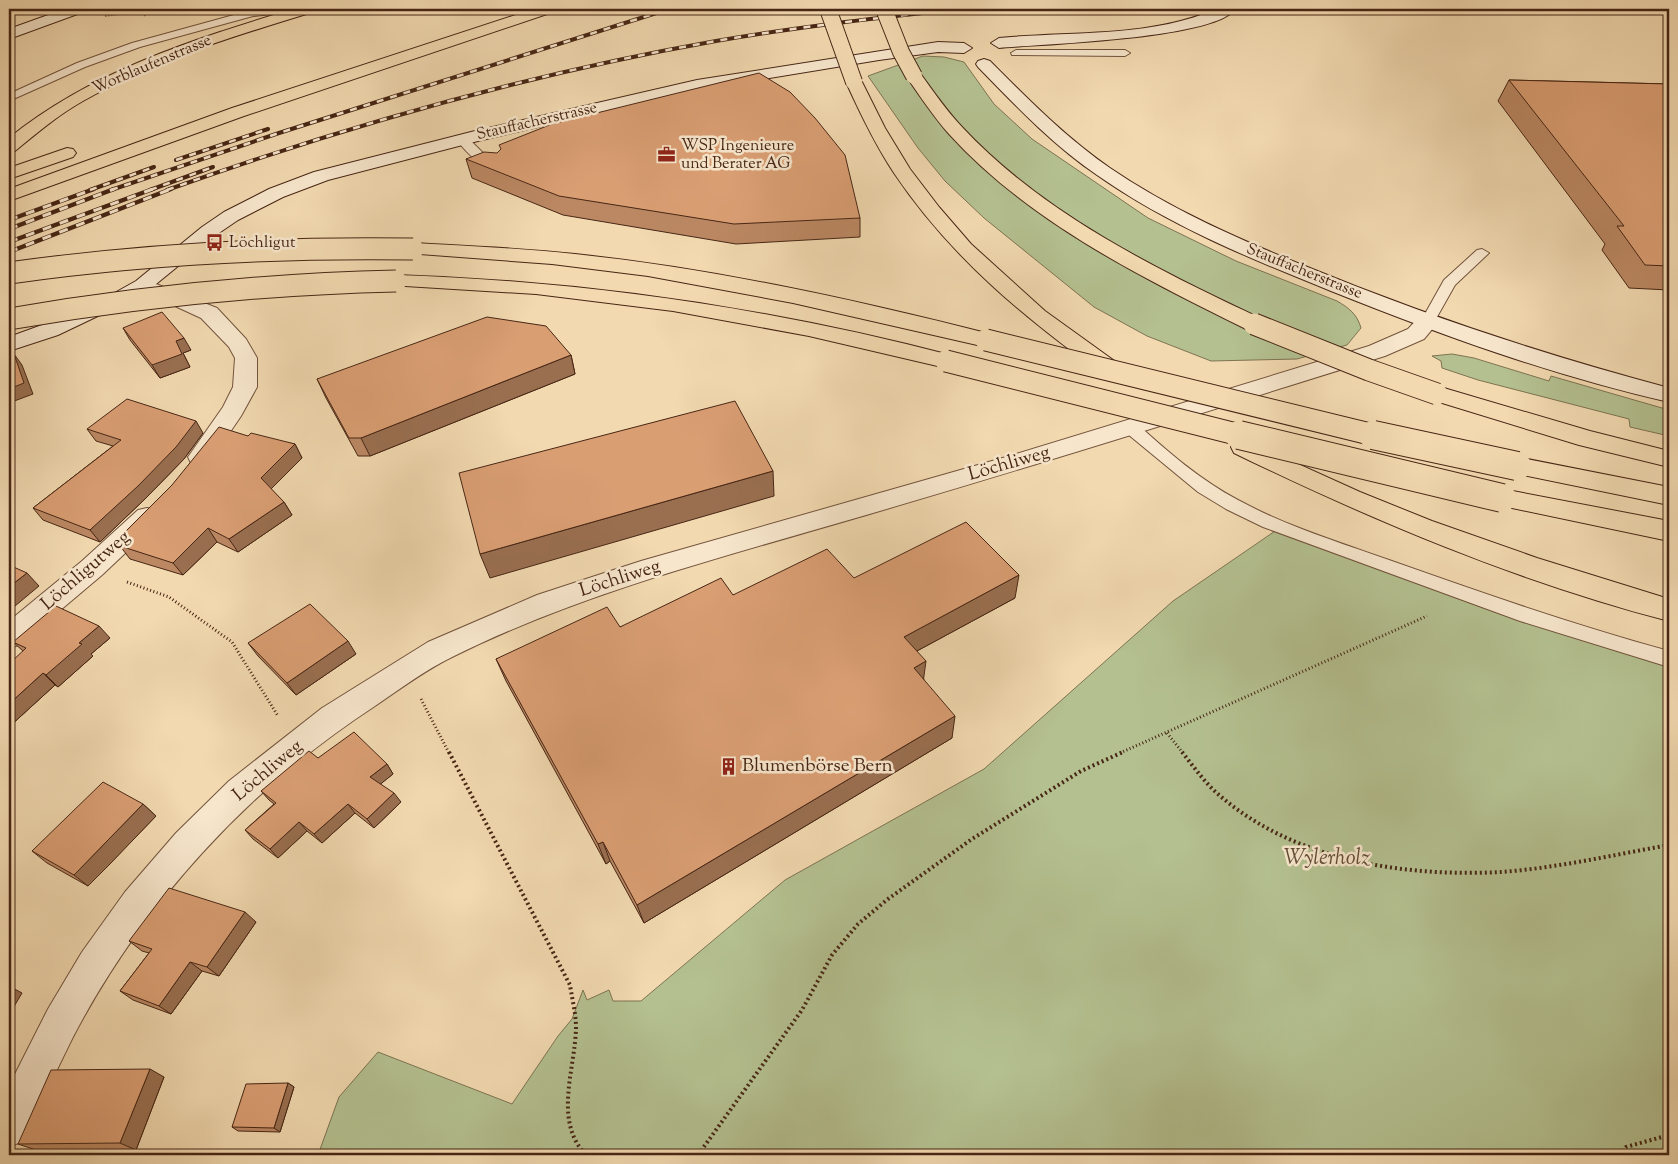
<svg xmlns="http://www.w3.org/2000/svg" width="1678" height="1164" font-family="'Sorts Mill Goudy',serif">
<rect width="100%" height="100%" fill="#f2d9b0"/>
<filter id="stains"><feTurbulence type="fractalNoise" baseFrequency=".004" numOctaves="4"/><feColorMatrix values="0 0 0 0 .2 0 0 0 0 .09 0 0 0 0 .02 0 0 0 .5 -.17"/></filter>
<radialGradient id="worn" r=".72"><stop offset=".6" stop-color="#630" stop-opacity="0"/><stop offset="1" stop-color="#630" stop-opacity=".3"/></radialGradient>
<g fill="#b4c090" stroke="#7e7352">
<path d="M923 56 944 57 964 62 994 104 1032 139 1148 218 1236 261 1337 301C1349 308 1357 314 1361 328L1347 345 1297 359 1211 361 1147 336 1094 307 984 218 945 181 918 148 868 76Z"/>
<path d="M1452 354 1474 358 1549 381 1551 376 1669 410V436L1630 427 1629 419 1478 380 1442 368 1441 361 1432 356Z"/>
<path d="M1281 527 1669 659V1155H318L339 1097 378 1052 512 1104 558 1036 572 1019 583 990 587 1000 609 990 613 1001H641L785 880 984 769 1173 601Z"/>
</g>
<g fill="none" stroke-linecap="round" stroke-linejoin="round">
<defs>
<g id="lane">
<path d="M277 9 297 14 292 17 272 14 253 16 140 47 85 67 9 101V94L77 63 132 43 252 10Z"/>
<path d="M1016 50H1125L1130 53 1125 56 1012 55 1011 53Z"/>
<path d="M462 135 466 136 484 154 502 164 504 167 502 170C486 174 465 151 456 139Z"/>
<path d="M1482 249 1489 253 1455 285 1433 324H1423L1421 321 1444 280 1477 250Z"/>
<path d="M1130 422 1136 423C1168 452 1200 480 1238 500 1286 526 1338 542 1389 560 1482 593 1574 625 1669 651V667L1520 621 1263 527 1226 509 1198 492 1124 431 1122 427 1124 423Z"/>
</g>
<g id="street">
<path d="M156 284 217 308 246 339 257 358V387L241 416 209 463 200 465 191 463 188 457 223 407 233 387 235 358 229 347 201 318 149 294 146 290 149 286Z"/>
<path d="M1428 314 1436 316 1439 321 1424 339 1385 356C1214 409 1044 463 873 513 731 555 585 591 452 657 425 670 400 689 375 706 249 788 143 903 73 1037 56 1071 40 1106 23 1141L9 1147V1086L48 1009 82 952 125 892 176 833 229 781 322 708 428 642 537 595 641 561 1013 455 1369 346 1408 329 1420 316Z"/>
<path d="M147 508 156 510 160 517 156 524 102 575 19 645 9 648V621L82 561 138 510Z"/>
</g>
<g id="secondary">
<path d="M65 9H85L83 12 9 39V29Z"/>
<path d="M1216 9H1235C1215 39 1040 44 999 48L991 43 999 38C1070 31 1150 38 1216 9Z"/>
<path d="M938 42 964 43 972 48 964 53 938 52 879 60 697 90 478 141 328 180 283 197 238 220 216 235 150 289 125 303 58 335 9 351V337L42 325 111 295 136 281 202 227 224 212 269 189 314 172 475 131 697 80Z"/>
<path d="M984 59 990 61C1028 99 1065 137 1110 168 1170 209 1238 239 1305 266 1424 315 1545 355 1669 388V402C1554 376 1441 335 1331 291 1251 259 1168 225 1097 175 1053 145 1016 106 978 67L976 64 978 61Z"/>
</g>
<path id="primary" d="M293 9H315L313 12C234 36 155 60 83 101 58 115 37 133 15 151L9 152V138C92 71 192 40 293 9Z"/>
<g id="highway">
<path d="M534 9H555L553 12 244 116 9 201V189L232 108Z"/>
<path d="M914 71 920 73C933 91 946 110 962 127 1043 214 1156 269 1262 319L1265 324 1262 329 1254 331 1246 329C1141 277 1029 222 949 134 933 116 920 96 906 76Z"/>
<path d="M854 77 862 82 885 128 910 169 939 207 971 244 1045 311 1127 370 1130 375 1127 380 1119 382 1111 380C1028 321 951 258 894 173 875 144 860 113 846 82Z"/>
<path d="M67 148 73 149 76 153 73 157 9 179V168Z"/>
<path d="M413 243C467 246 521 248 575 254 716 269 857 300 994 335L997 340 994 345 986 347 793 303 648 276 552 264 406 253 403 249 406 245Z"/>
<path d="M396 275C585 281 771 308 954 356L957 361 954 366 946 368 809 336 673 311 536 294 389 285 386 281 389 277Z"/>
<path d="M1437 386 1590 431 1669 451V467L1579 445 1429 399 1425 394 1429 389Z"/>
<path d="M1243 439 1360 492 1432 521 1537 558 1669 599V621C1519 582 1374 521 1234 453L1231 447 1234 441Z"/>
<path d="M1517 457 1669 487V505L1508 472 1505 466 1508 460Z"/>
<path d="M1502 489 1669 521V541L1493 504 1489 498 1493 492Z"/>
</g>
</defs>
<use href="#lane" stroke="#72533c" stroke-width="2"/>
<use href="#street" stroke="#72533c" stroke-width="2"/>
<use href="#secondary" stroke="#472615" stroke-width="2"/>
<use href="#primary" stroke="#472615" stroke-width="2"/>
<use href="#highway" stroke="#472615" stroke-width="2"/>
<g stroke="#472615" stroke-width="2" stroke-dasharray="0.5 1" stroke-linecap="butt">
<path d="M1504 9 1669 14"/>
<path d="M105 16 141 11 145 16"/>
</g>
<g stroke="#472615" stroke-width="3" stroke-dasharray="1 2.5" stroke-linecap="butt">
<path d="M127 582 169 597 232 642 278 716"/>
<path d="M421 699 449 753"/>
<path d="M1167 733 1183 753"/>
<path d="M1120 753 1427 616"/>
</g>
<g stroke="#472615" stroke-width="4" stroke-dasharray="2 3" stroke-linecap="butt">
<path d="M449 752 570 985C572 999 576 1013 576 1028 575 1070 553 1121 586 1155"/>
<path d="M1182 752C1194 767 1205 783 1219 795 1295 861 1404 877 1501 872 1557 868 1613 855 1669 845"/>
<path d="M698 1155 802 1010 832 955 858 924 888 899 972 839 1081 771 1123 752"/>
<path d="M1619 1155 1626 1147 1669 1135"/>
</g>
<use href="#lane" fill="#f7e6cc" fill-rule="evenodd"/>
<use href="#street" fill="#f7e6cc" fill-rule="evenodd"/>
<use href="#secondary" fill="#f7e6cc" fill-rule="evenodd"/>
<use href="#primary" fill="#f2d9b0" fill-rule="evenodd"/>
<use href="#highway" fill="#f2d9b0" fill-rule="evenodd"/>
<defs>
<g id="rail-far1">
<path d="M176 160 268 129"/>
<path d="M90 190 154 167"/>
<path d="M111 190 279 133 669 9"/>
<path d="M150 190 213 167"/>
<path d="M167 190C346 126 529 74 716 41 796 27 878 18 959 9"/>
</g>
<g id="rail">
<path d="M9 220 94 189"/>
<path d="M9 229 114 189"/>
<path d="M9 242 153 189"/>
<path d="M9 252 171 189"/>
</g>
</defs>
<use href="#rail-far1" stroke="#472615" stroke-width="4"/>
<use href="#rail" stroke="#472615" stroke-width="4.5"/>
<use href="#rail-far1" stroke="#f7e6cc" stroke-width="2.5" stroke-dasharray="7" stroke-linecap="butt"/>
<use href="#rail" stroke="#f7e6cc" stroke-width="3" stroke-dasharray="9" stroke-linecap="butt"/>
<defs>
<g id="highway-bridge-far2">
<path d="M828 9 854 82"/>
<path d="M884 9 901 52 914 76"/>
</g>
<g id="highway-bridge-far1">
<path d="M9 273C143 254 277 247 413 249"/>
<path d="M9 319C137 297 266 284 396 281"/>
<path d="M1254 324 1369 370 1437 394"/>
<path d="M986 340 1378 436"/>
<path d="M946 361 1244 436"/>
</g>
<g id="highway-bridge">
<path d="M1239 435 1502 498"/>
<path d="M1373 435 1517 466"/>
</g>
</defs>
<use href="#highway-bridge-far2" stroke="#472615" stroke-width="18" stroke-linecap="butt"/>
<use href="#highway-bridge-far1" stroke="#472615" stroke-width="23" stroke-linecap="butt"/>
<use href="#highway-bridge" stroke="#472615" stroke-width="30" stroke-linecap="butt"/>
<use href="#highway-bridge-far2" stroke="#f2d9b0" stroke-width="16"/>
<use href="#highway-bridge-far1" stroke="#f2d9b0" stroke-width="21"/>
<use href="#highway-bridge" stroke="#f2d9b0" stroke-width="28"/>
</g>
<g fill="#bb8863" stroke="#472615">
<path d="M1509 80 1669 84V290L1629 288 1602 250 1605 244 1498 101Z"/>
<path d="M466 159 860 218V237L736 244 563 215 472 178Z"/>
<path d="M123 328 191 350 183 353 190 367 160 378 130 340Z"/>
<path d="M571 355 575 374 370 456H358L326 398 317 379Z"/>
<path d="M87 429 203 433 184 459 146 498 100 542 43 520 33 508 113 446 96 441Z"/>
<path d="M248 436 295 444 302 458 271 489 284 502 292 515 238 552 217 542 183 575 130 559 120 546 121 545 117 540Z"/>
<path d="M733 595 1015 598 917 651 924 680 952 738 644 923 610 861 606 864 506 681 496 659 620 627Z"/>
<path d="M110 638 91 654 93 656 58 687 55 685 9 727 23 651 13 642Z"/>
<path d="M248 643 356 654 296 695 258 656Z"/>
<path d="M318 758 387 764 393 774 380 784 401 802 374 828 355 813 322 843 307 831 278 858 253 839 245 830 274 804 269 800 261 791Z"/>
<path d="M143 804 156 816 88 886 47 863 32 851Z"/>
<path d="M256 922 219 976 202 971 171 1014 133 1000 120 991 149 953 142 951 129 941Z"/>
<path d="M164 1077 136 1150H36L18 1144Z"/>
<path d="M288 1083 294 1087 280 1132 238 1131 232 1127Z"/>
</g>
<g fill="#996f50" stroke="#472615">
<path d="M184 338 191 350 183 353 190 367 160 378 152 365 176 341Z"/>
<path d="M14 354 22 365 33 394 9 403V389Z"/>
<path d="M571 355 575 374 370 456 361 438Z"/>
<path d="M196 421 203 433 184 459 146 498 100 542 90 530Z"/>
<path d="M295 444 302 458 269 491 261 478Z"/>
<path d="M773 471 774 496 490 578 480 554Z"/>
<path d="M284 502 292 515 238 552 229 539Z"/>
<path d="M208 528 217 542 183 575 173 563Z"/>
<path d="M27 573 39 586 9 611V587Z"/>
<path d="M1019 575 1015 598 902 659 904 637Z"/>
<path d="M99 626 110 638 91 654 93 656 58 687 46 675 79 643Z"/>
<path d="M348 641 356 654 296 695 287 683Z"/>
<path d="M926 661 923 683 914 668Z"/>
<path d="M43 673 55 685 9 727V704Z"/>
<path d="M955 716 952 738 644 923 637 905Z"/>
<path d="M387 764 393 774 377 787 370 777Z"/>
<path d="M394 793 401 802 374 828 367 819Z"/>
<path d="M143 804 156 816 110 864 88 886 74 875Z"/>
<path d="M348 804 355 813 322 843 314 834Z"/>
<path d="M299 822 307 831 278 858 270 849Z"/>
<path d="M603 842 610 861 606 864 598 844Z"/>
<path d="M245 912 256 922 219 976 207 967Z"/>
<path d="M190 962 202 971 171 1014 159 1006Z"/>
<path d="M9 986 22 993 9 1015Z"/>
<path d="M150 1069 164 1077 136 1150 120 1143Z"/>
<path d="M288 1083 294 1087 280 1132 274 1128Z"/>
</g>
<g fill="#da9e73" stroke="#472615">
<path d="M759 73 790 92 815 118 845 155 860 218 734 224 559 196 466 159 484 152 497 153 501 149 499 145 552 124Z"/>
<path d="M1509 80 1669 84V266L1645 265 1617 226H1624Z"/>
<path d="M162 312 184 338 176 341 182 354 152 365 123 328Z"/>
<path d="M487 317 546 326 571 355 361 438H349L317 379Z"/>
<path d="M14 354 24 383 9 389V355Z"/>
<path d="M127 399 196 421 176 447 138 486 90 530 33 508 121 440 87 429Z"/>
<path d="M735 401 773 471 480 554 459 473Z"/>
<path d="M219 427 248 436 251 433 295 444 261 478 284 502 229 539 208 528 173 563 120 546 124 543 117 540 172 485Z"/>
<path d="M966 522 1019 575 904 637 926 661 914 668 955 716 637 905 603 842 598 844 496 659 607 607 620 627 721 578 733 595 827 549 854 578Z"/>
<path d="M9 565 27 573 9 587Z"/>
<path d="M310 604 348 641 287 683 248 643Z"/>
<path d="M56 606 99 626 79 643 82 644 46 675 43 673 9 704V664L26 648 13 642Z"/>
<path d="M354 732 387 764 370 777 394 793 367 819 348 804 314 834 299 822 270 849 245 830 276 803 261 791 309 751 318 758Z"/>
<path d="M103 782 143 804 74 875 32 851Z"/>
<path d="M169 888 245 912 207 967 190 962 159 1006 120 991 152 949 129 941Z"/>
<path d="M150 1069 120 1143 18 1144 51 1070Z"/>
<path d="M288 1083 274 1128 232 1127 246 1084Z"/>
</g>
<defs>
<symbol id="office-bare" viewBox="-9 -9 18 18"><path d="M-6-3h4V-5.5h4V-3h4V5H-6ZM-1-4.5V-3h2v-1.5ZM-6 0V1H6V0Z" fill="#8f2418" stroke="#f7e6cc" stroke-width="2.5" paint-order="stroke"/></symbol>
<symbol id="bus-bare" viewBox="-9 -9 18 18"><path d="M-5-6H5V4H4V6H2V4H-2V6H-4V4H-5ZM-3.5-4V0h7V-4ZM-3.5 1.2v1.5H-2V1.2ZM2 1.2v1.5H3.5V1.2Z" fill="#8f2418" stroke="#f7e6cc" stroke-width="2.5" paint-order="stroke"/></symbol>
<symbol id="building-bare" viewBox="-9 -9 18 18"><path d="M-4-6H4V6H1V3H-1V6H-4ZM-2.5-4.3h1.7v1.8h-1.7ZM.8-4.3h1.7v1.8H.8ZM-2.5-1h1.7V.8h-1.7ZM.8-1h1.7V.8H.8Z" fill="#8f2418" stroke="#f7e6cc" stroke-width="2.5" paint-order="stroke"/></symbol>
</defs>
<g fill-rule="evenodd">
<use href="#office-bare" x="654" y="142" width="25" height="25"/>
<use href="#bus-bare" x="202" y="230" width="25" height="25"/>
<use href="#building-bare" x="716" y="754" width="25" height="25"/>
</g>
<g text-anchor="middle" dominant-baseline="central" stroke-width="5" stroke-linejoin="round" paint-order="stroke">
<g font-size="16" fill="#472615" stroke="#f7e6cc">
<text transform="translate(152 65) rotate(-23)">Worblaufenstrasse</text>
<text transform="translate(537 122) rotate(-13)">Stauffacherstrasse</text>
<text transform="translate(1304 272) rotate(22)">Stauffacherstrasse</text>
</g>
<g font-size="16" fill="#472615" stroke="#f7e6cc" text-anchor="start">
<text x="681" y="146">WSP Ingenieure<tspan x="681" dy="18">und Berater AG</tspan></text>
<text x="229" y="243">Löchligut</text>
</g>
<g font-size="19" fill="#472615" stroke="#f7e6cc">
<text transform="translate(1009 464) rotate(-16)">Löchliweg</text>
<text transform="translate(86 571) rotate(-41)">Löchligutweg</text>
<text transform="translate(620 579) rotate(-18)">Löchliweg</text>
<text transform="translate(268 771) rotate(-40)">Löchliweg</text>
</g>
<g font-size="19" fill="#472615" stroke="#f7e6cc" text-anchor="start">
<text x="742" y="766">Blumenbörse Bern</text>
</g>
<g font-size="22" font-style="italic" fill="#624c34" stroke="#f7e6cc">
<text x="1327" y="859">Wylerholz</text>
</g>
</g>
<rect width="1678" height="1164" fill="none" stroke="#f2d9b0" stroke-width="30"/>
<rect x="10" y="10" width="1658" height="1144" fill="none" stroke="#472615" stroke-width="2.5"/>
<rect x="15" y="15" width="1648" height="1134" fill="none" stroke="#472615"/>
<rect width="100%" height="100%" filter="url(#stains)"/>
<rect width="100%" height="100%" fill="url(#worn)"/>
</svg>
